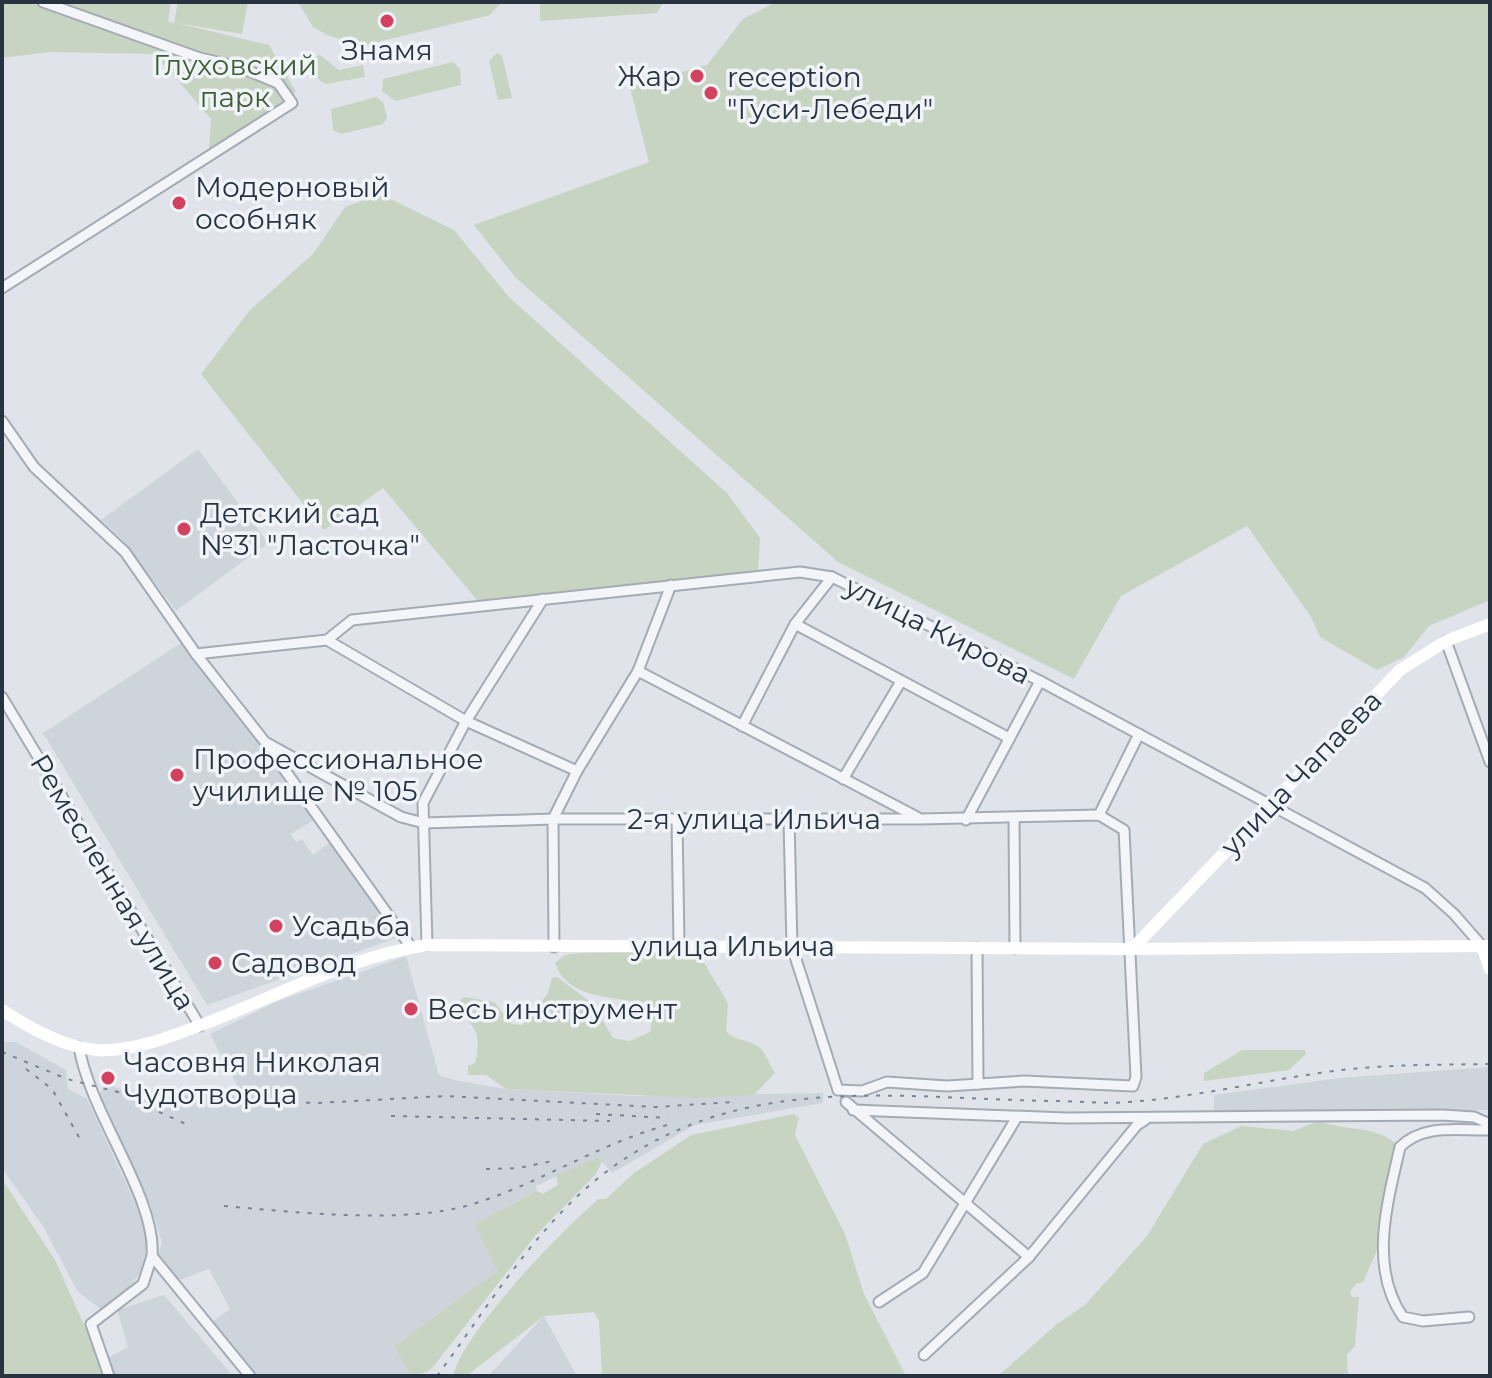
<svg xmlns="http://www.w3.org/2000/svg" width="1492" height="1378" font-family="Montserrat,sans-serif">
<rect width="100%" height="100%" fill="#e0e4ea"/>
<g fill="#ced4dc">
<path d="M198 449 268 543 176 611 122 539 101 520Z"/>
<path d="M181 643 317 818 291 834 296 842 302 839 313 855 331 842 399 937 207 1005 43 733Z"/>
<path d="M406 956 439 1075 454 1080 506 1089 636 1096 823 1093V1103L695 1125 612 1173 598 1157 536 1186 537 1191 475 1224 497 1271 394 1346 411 1376H258L212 1322 230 1309 209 1269 177 1281 158 1256 162 1242 150 1204 99 1095 106 1084 124 1090 243 1096 210 1034 276 1002Z"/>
<path d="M2 1042H16L66 1070 68 1089 87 1099 143 1220 148 1243 141 1272 123 1295 102 1310 78 1292 44 1228 2 1168Z"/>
<path d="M1490 1067V1110L1214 1113V1095L1339 1078Z"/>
<path d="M164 1295 233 1376H116L106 1359 128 1347 117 1310Z"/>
<path d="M544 1316 577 1376H488Z"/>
</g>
<g fill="#c7d4c1">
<path d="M2 2H171L168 21 174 23 178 2H248L242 34 177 23 269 45 296 92 209 149 211 119 155 54 50 52 2 58Z"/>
<path d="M298 2H502L490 15 361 46 327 35 313 27Z"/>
<path d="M540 2H663L657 13 540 21Z"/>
<path d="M776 2H1490V600L1429 626 1404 657 1377 670 1320 637 1311 617 1247 526 1121 596 1074 679 838 562 515 277 474 225 649 162 630 87 707 65 743 19Z"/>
<path d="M497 53 502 55 512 98 498 100 489 61Z"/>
<path d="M320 55 339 70 363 65 365 77 326 84 319 80 310 58Z"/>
<path d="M453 62 460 69 461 85 395 101 382 91 383 79Z"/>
<path d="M376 97 383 102 387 118 383 124 341 134 333 130 331 109Z"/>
<path d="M380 194 454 230 509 297 727 493 760 538 758 571 477 600 383 488 324 530 201 374 250 310 313 254 345 207Z"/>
<path d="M685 951 701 958 724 996 728 1004 726 1031C735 1042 753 1039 762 1050 766 1055 771 1067 775 1073L754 1095 697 1098 506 1089 486 1075H468V1066L475 1063C485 1021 465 1029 458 1003L464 997 494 1002 512 1024 522 1025 547 995 552 978 557 977 593 1004 613 1038 630 1041 650 1032C665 979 575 1019 555 963L565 955 579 953Z"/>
<path d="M1242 1050H1305L1306 1054 1289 1070 1204 1081V1073Z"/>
<path d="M793 1114 799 1117 795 1135 845 1234 864 1294 906 1376H602L599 1321 594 1312 544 1316 473 1371 466 1376H453C462 1334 563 1228 599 1199H606L634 1173 691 1135Z"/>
<path d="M1319 1121C1349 1133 1375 1123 1400 1147L1377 1250 1363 1282 1356 1284 1350 1292 1352 1297H1359L1355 1346 1347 1355 1348 1376H998L1057 1324 1085 1305 1147 1236 1203 1144 1241 1126 1293 1131Z"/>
<path d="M598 1157 602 1161 596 1174 535 1236 433 1367 427 1372 411 1376 394 1346 497 1271 475 1224 537 1191 543 1194 558 1185 556 1176Z"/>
<path d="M2 1179 55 1260 107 1376H2Z"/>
</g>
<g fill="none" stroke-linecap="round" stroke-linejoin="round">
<defs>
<g id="street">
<path d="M2 288 292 103 278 83 239 67 200 58 43 2"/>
<path d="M2 421 34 467 125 552 196 654 265 742 401 817 424 823 553 819H920L1099 815 1124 830 1136 1077 1133 1086 1024 1081 947 1086 887 1082 862 1091 838 1090 792 947 789 820"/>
<path d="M795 624 1009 738"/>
<path d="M327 640 352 620 800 572 832 577 1040 681 1425 888 1454 914 1482 946"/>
<path d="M1446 641 1490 762"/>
<path d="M196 654 327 640 466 721 577 771"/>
<path d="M638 671 917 817"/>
<path d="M2 697 200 1026"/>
<path d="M742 726 795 624 832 577"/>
<path d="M267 745 411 947"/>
<path d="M843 779 900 683"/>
<path d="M1099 815 1139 734"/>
<path d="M1014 818 1015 948"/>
<path d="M677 820 679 945"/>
<path d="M966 820 1040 681"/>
<path d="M427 945 423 803 466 721 543 599"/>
<path d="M554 947 553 819 577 771 638 671 671 585"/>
<path d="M977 948 978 1084"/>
<path d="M79 1047C90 1114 157 1198 152 1256L250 1376"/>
<path d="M846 1102 1029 1257 924 1355"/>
<path d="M853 1110 1066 1118 1442 1115 1474 1117 1490 1124"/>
<path d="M1029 1257 1137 1125 1145 1120"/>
<path d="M879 1302 923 1273 1017 1117"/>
<path d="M1469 1317 1423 1321 1403 1317C1368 1267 1388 1201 1400 1147 1424 1123 1459 1131 1490 1130"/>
<path d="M109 1376 91 1324 143 1284 152 1256"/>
</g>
</defs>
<use href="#street" stroke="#a5abb4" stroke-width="13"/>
<use href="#street" stroke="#f3f5f8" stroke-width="9"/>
<g stroke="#fff" stroke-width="12">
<path d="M1482 946 1490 969"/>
<path d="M1132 949 1400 670 1446 641 1490 624"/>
<path d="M2 1010C30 1028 63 1047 97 1050 134 1052 175 1035 209 1022 279 995 352 956 427 945L1132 949 1490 946"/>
</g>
<g stroke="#798494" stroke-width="2" stroke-dasharray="4 8" stroke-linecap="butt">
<path d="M2 1052 67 1079 141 1098 318 1103 445 1096 656 1107 734 1102"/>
<path d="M26 1069 52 1089 80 1139"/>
<path d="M137 1102 188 1125"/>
<path d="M596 1114 668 1118"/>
<path d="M391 1116 610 1121"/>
<path d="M486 1169 519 1168 557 1160"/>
<path d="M224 1206C294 1212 406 1225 473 1204 541 1183 602 1142 671 1124"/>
<path d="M437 1376C486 1310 532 1232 597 1179 733 1070 889 1098 1051 1101 1077 1101 1104 1104 1129 1102 1196 1097 1261 1081 1327 1072 1381 1064 1436 1065 1490 1064"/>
</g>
</g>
<g fill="#d2425e" stroke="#f0f3f7" stroke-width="3">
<circle cx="387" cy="21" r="8"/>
<circle cx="697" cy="76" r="8"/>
<circle cx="711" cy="93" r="8"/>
<circle cx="179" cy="203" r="8"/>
<circle cx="184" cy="529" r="8"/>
<circle cx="177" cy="775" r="8"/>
<circle cx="276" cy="926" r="8"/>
<circle cx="215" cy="963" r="8"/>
<circle cx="411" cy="1009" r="8"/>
<circle cx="108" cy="1078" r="8"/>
</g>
<g text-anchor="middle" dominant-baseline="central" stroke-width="7" stroke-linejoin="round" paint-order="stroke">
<g font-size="28" fill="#283342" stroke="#f0f3f7" text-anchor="start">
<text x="387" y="50" text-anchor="middle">Знамя</text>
<text x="681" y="76" text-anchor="end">Жар</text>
<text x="727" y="77">reception<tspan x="727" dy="32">"Гуси-Лебеди"</tspan></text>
<text x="195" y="187">Модерновый<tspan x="195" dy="32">особняк</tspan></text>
<text x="200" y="513">Детский сад<tspan x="200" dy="32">№31 "Ласточка"</tspan></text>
<text x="193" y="759">Профессиональное<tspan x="193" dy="32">училище № 105</tspan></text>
<text x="292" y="926">Усадьба</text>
<text x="231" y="963">Садовод</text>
<text x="427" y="1009">Весь инструмент</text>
<text x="124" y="1062">Часовня Николая<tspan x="124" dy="32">Чудотворца</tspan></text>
</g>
<g font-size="28" fill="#3f5e35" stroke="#f0f3f7">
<text x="235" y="65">Глуховский<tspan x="235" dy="32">парк</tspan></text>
</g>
<g font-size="28" fill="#283342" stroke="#f0f3f7">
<text transform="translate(938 630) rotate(27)">улица Кирова</text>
<text transform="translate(1301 773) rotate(-46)">улица Чапаева</text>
<text x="754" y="819">2-я улица Ильича</text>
<text transform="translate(113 882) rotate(59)">Ремесленная улица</text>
<text x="733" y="946">улица Ильича</text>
</g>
</g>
<rect width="1492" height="1378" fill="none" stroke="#283342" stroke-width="8"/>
</svg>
